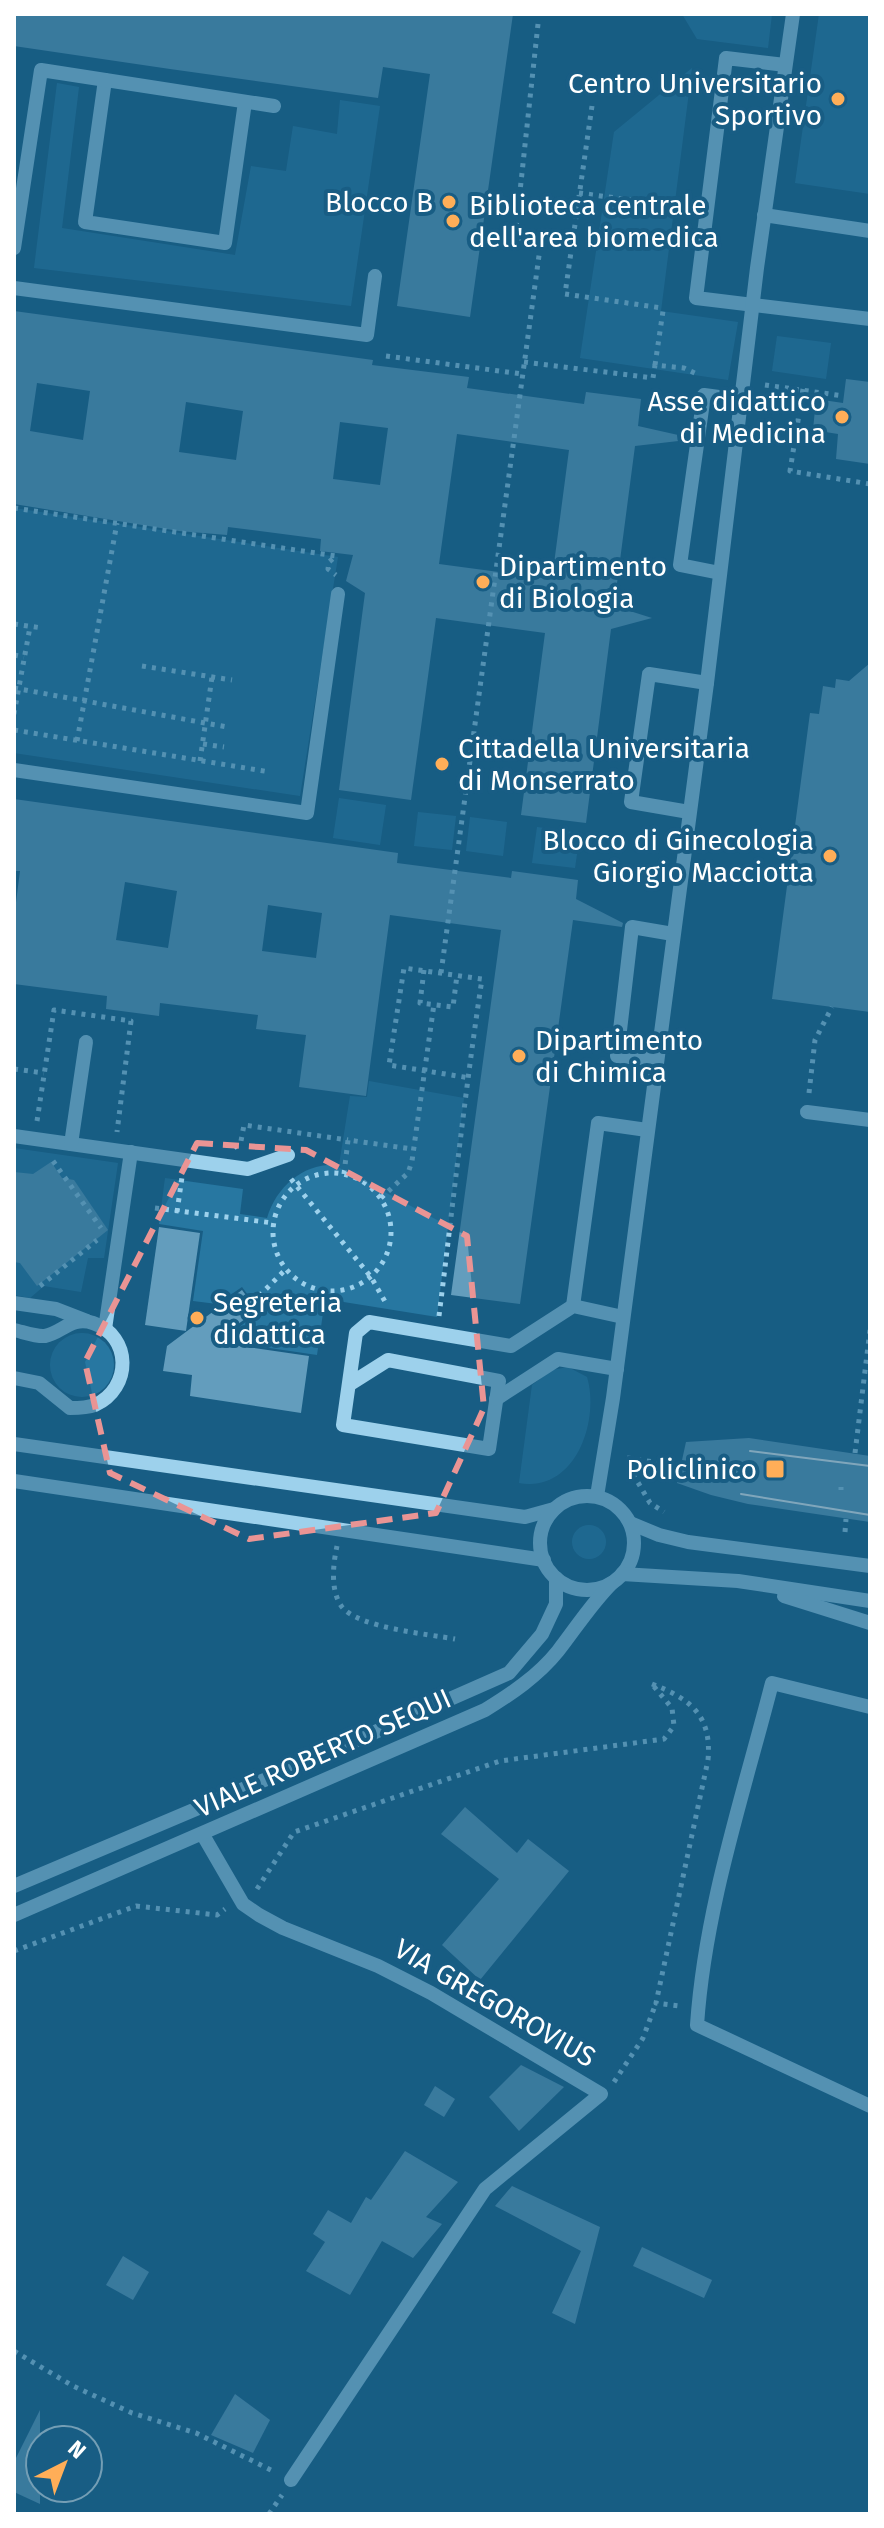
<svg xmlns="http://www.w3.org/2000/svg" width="884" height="2528" font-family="'Fira Sans',sans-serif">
<rect width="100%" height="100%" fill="#185d84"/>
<g fill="#2777a1">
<path d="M682 14H772L768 48 697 39Z"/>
<path d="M819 14H870V194L795 183Z"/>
<path d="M692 68 661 311 738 322 728 380 580 358 614 132Z"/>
<path d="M57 83 79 87 62 228 235 255 251 166 286 171 293 126 337 134 340 100 380 106 351 306 34 268Z"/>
<path d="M777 336 831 343 826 379 772 371Z"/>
<path d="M14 508 338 557 300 796 14 753Z"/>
<path d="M339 798 386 805 380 845 333 838Z"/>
<path d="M418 812 456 816 452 850 414 846Z"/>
<path d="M470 817 507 822 503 856 466 851Z"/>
<path d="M537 827 580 833 575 868 532 863Z"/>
<path d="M369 1081 464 1098 437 1317 325 1299 317 1355 235 1343 238 1328 260 1311 242 1287 217 1304 193 1301 203 1231 159 1224 165 1178 243 1189 240 1214 267 1218C277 1185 305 1162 339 1165L350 1096 367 1097Z"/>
<path d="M14 1148 118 1163 104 1258H88L81 1292 44 1286 30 1298 14 1295Z"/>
<circle cx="82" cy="1365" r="32"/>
<path d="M568 1367 587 1377C600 1421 575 1493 519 1483L532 1385 552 1370Z"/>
<circle cx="589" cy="1542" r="17"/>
</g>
<g fill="#639dbd" fill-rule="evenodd">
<path d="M14 14H513L470 317 397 306 430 74 383 67 378 98 170 69 14 46Z"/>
<path d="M14 311 373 360 372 365 469 377 467 388 584 404 586 392 641 399 638 426 687 437V440L635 446 614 606 652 618 611 629 586 823 521 815 545 633 436 618 411 800 339 790 365 593 346 581 353 555 320 551 321 539 228 527 227 535 179 531 14 504ZM37 383 90 391 83 440 30 431ZM186 402 243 411 236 460 179 452ZM340 422 388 428 380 485 333 479ZM457 434 569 450 552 579 439 564Z"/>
<path d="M846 379 870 382V464L836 459 838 434 813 430 816 399 843 403Z"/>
<path d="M870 663V1012L772 999 810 713 819 714 823 686 835 688 836 679 849 681Z"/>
<path d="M14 799 398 853 397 863 511 878 512 871 578 880 576 899 623 923 622 927 573 920 520 1304 451 1295 501 930 390 915 366 1096 299 1087 306 1035 256 1029 258 1015 160 1003 159 1016 106 1009 107 996 14 984V918L20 871H14ZM125 882 177 891 168 948 116 940ZM268 905 322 913 316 958 262 951Z"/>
<path d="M51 1162 62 1178 74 1180 108 1230 37 1286 20 1263 14 1262V1172L33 1174Z"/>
<path d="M159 1227 200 1233 186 1331 145 1325Z"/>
<path d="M242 1290 257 1310 214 1342 309 1356 301 1413 190 1396 192 1375 163 1371 167 1346Z"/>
<path d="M749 1438 870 1456V1522L748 1504 711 1495 677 1483 686 1442Z"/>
<path d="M465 1807 517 1853 528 1839 569 1871 480 1980 442 1945 499 1879 441 1834Z"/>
<path d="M521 2065 564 2087 519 2131 489 2097Z"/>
<path d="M435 2086 455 2099 444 2117 424 2105Z"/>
<path d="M405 2151 458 2182 426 2217 442 2224 413 2258 382 2241 350 2295 306 2271 325 2242 313 2234 328 2210 351 2223 366 2197 371 2200Z"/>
<path d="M512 2186 600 2227 575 2324 552 2313 581 2251 495 2206Z"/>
<path d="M642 2247 712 2280 704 2298 633 2266Z"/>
<path d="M123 2256 149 2272 133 2300 106 2285Z"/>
<path d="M235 2394 270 2420 253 2453 211 2435Z"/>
<path d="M40 2410V2504L14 2492V2462Z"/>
</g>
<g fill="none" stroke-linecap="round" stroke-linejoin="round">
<g stroke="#9dd1ec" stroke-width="5" stroke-dasharray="4 6" stroke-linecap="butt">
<path d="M538 24 515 238 541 241"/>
<path d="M592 106 565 294 662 308"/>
<path d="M579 193 689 208"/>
<path d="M386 356 522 374"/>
<path d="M524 362 653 378 655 365 684 368 699 375"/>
<path d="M655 365 663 311"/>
<path d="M765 385 844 396"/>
<path d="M803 389 790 471 870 484"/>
<path d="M14 508 336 556 329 562 328 569 336 575"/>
<path d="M14 624 42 628"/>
<path d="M14 655 24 657"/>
<path d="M142 666 232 680"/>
<path d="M14 688 227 727"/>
<path d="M14 714 30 627"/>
<path d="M14 730 270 772"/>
<path d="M77 741 117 523"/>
<path d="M203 744 224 747"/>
<path d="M200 761 212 677"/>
<path d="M424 970 420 1003 453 1007 457 975"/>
<path d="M441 973 541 241 572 245"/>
<path d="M14 1069 44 1073"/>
<path d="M809 1093 815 1040 832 1007"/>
<path d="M37 1121 54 1010 131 1021 117 1132"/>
<path d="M234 1148 241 1141 244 1125 348 1140"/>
<path d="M53 1161 101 1228"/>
<circle cx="332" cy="1232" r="59"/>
<path d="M344 1174 348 1140 412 1149"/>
<path d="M291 1179 371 1277 387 1305"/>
<path d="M381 1198 408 1173 412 1161 434 1004"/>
<path d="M155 1208 273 1223"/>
<path d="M177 1212 182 1177"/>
<path d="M40 1286 97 1240"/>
<path d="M252 1303 286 1269"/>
<path d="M439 1316C453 1204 465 1091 482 979L404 968 389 1065 470 1078"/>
<path d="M855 1453 870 1330"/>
<path d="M627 1458 747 1476V1473"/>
<path d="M633 1474 650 1503 664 1512"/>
<path d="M841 1490V1487"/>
<path d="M845 1532 846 1519"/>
<path d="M337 1546C333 1564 330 1591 342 1607 359 1628 428 1634 455 1639"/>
<path d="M652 1684C691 1699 712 1716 708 1760L656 2003 680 2006"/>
<path d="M257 1889 294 1832 500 1761 664 1739 674 1726 672 1708 651 1683"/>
<path d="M14 1951 136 1906 217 1915 225 1909"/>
<path d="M614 2082 643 2038 656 2003"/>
<path d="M14 2351 73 2386 132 2413 196 2433 273 2471"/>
<path d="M269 2514 282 2495"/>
</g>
<g stroke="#9dd1ec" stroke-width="14">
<path d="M785 65 726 58 696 298 870 319"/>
<path d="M105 80 85 222 225 243 245 102"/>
<path d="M764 215 870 231"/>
<path d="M14 248 41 70 274 106"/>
<path d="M14 288 367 335 375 276"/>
<path d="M720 573 680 565 704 395 741 400"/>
<path d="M14 770 307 813 338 594"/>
<path d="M689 812 631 802 649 674 707 683"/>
<path d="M656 1059 617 1056 632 927 673 934"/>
<path d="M807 1112 870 1120"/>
<path d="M14 1136 248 1169 288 1155"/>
<path d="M71 1144 86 1042"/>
<path d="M14 1303 56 1309 87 1321"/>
<path d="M573 1306 598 1123 647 1130"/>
<path d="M105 1329 131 1152"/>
<path d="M14 1330C23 1332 37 1337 45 1336 62 1333 71 1316 93 1323 132 1336 132 1388 95 1405 87 1408 78 1408 70 1408L39 1383 14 1378"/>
<path d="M350 1384 388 1360 499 1381 489 1449 343 1425 356 1333 369 1322 511 1346 573 1306 623 1317"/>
<path d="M496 1399 558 1359 617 1369"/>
<path d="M14 1444 525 1517 554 1509"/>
<path d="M14 1481 544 1560"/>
<path d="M597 1496 613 1398 707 683 757 268 793 14"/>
<circle cx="587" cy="1543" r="47"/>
<path d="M630 1523 659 1535 688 1542 870 1566"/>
<path d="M622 1574 738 1581 870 1601"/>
<path d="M784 1596 870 1623"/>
<path d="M870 1707 772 1683C743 1796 705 1908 697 2025L870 2106"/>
<path d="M203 1835 243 1904 259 1915 283 1928 378 1966 431 1993 601 2094 485 2189 291 2480"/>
<path d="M14 1886 307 1762 509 1673 542 1634 556 1604V1578"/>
<path d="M14 1915 485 1710C511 1694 538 1676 558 1651 576 1628 591 1604 612 1583"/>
</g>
<g stroke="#fff" stroke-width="2">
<path d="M750 1451 870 1466"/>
<path d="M741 1494 870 1515"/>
</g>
</g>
<path d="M0 0H884V2528H0ZM197 1143 306 1150 467 1236 484 1408 436 1513 249 1539 110 1473 85 1362Z" fill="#185d84" fill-opacity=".55" fill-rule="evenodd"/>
<path fill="none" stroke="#ea9494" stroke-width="6" stroke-dasharray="16 10" stroke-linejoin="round" d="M197 1143 306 1150 467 1236 484 1408 436 1513 249 1539 110 1473 85 1362Z"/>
<g fill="#ffae58" stroke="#185d84" stroke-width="3">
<circle cx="838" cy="99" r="8"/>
<circle cx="449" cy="202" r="8"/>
<circle cx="453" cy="221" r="8"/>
<circle cx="842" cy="417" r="8"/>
<circle cx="483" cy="582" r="8"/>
<circle cx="442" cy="764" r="8"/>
<circle cx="830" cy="856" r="8"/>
<circle cx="519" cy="1056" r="8"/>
<circle cx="197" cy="1318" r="8"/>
<rect x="765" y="1459" width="20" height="20" rx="4"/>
</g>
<g text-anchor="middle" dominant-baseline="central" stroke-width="8" stroke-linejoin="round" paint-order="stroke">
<g font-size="28" fill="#fff" stroke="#185d84" text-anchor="end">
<text x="822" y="83">Centro Universitario<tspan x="822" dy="32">Sportivo</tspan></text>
<text x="433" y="202">Blocco B</text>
<text x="469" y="205" text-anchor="start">Biblioteca centrale<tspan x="469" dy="32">dell'area biomedica</tspan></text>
<text x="826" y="401">Asse didattico<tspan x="826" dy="32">di Medicina</tspan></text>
<text x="499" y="566" text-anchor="start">Dipartimento<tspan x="499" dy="32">di Biologia</tspan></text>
<text x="458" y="748" text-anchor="start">Cittadella Universitaria<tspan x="458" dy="32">di Monserrato</tspan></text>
<text x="814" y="840">Blocco di Ginecologia<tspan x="814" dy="32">Giorgio Macciotta</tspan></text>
<text x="535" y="1040" text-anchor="start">Dipartimento<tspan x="535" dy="32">di Chimica</tspan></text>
<text x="213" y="1302" text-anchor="start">Segreteria<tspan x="213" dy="32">didattica</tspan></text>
<text x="757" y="1469">Policlinico</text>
</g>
<g font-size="28" fill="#fff" stroke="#185d84">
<text transform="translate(323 1753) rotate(-24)">VIALE ROBERTO SEQUI</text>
<text transform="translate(495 2003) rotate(30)">VIA GREGOROVIUS</text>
</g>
</g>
<rect width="884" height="2528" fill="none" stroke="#ffffff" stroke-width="32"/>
<g transform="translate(64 2464) rotate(42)"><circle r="38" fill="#185d84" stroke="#749eb5" stroke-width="2"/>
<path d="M0-6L14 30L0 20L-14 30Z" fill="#ffae58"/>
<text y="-12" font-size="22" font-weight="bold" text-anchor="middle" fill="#ffffff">N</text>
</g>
</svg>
